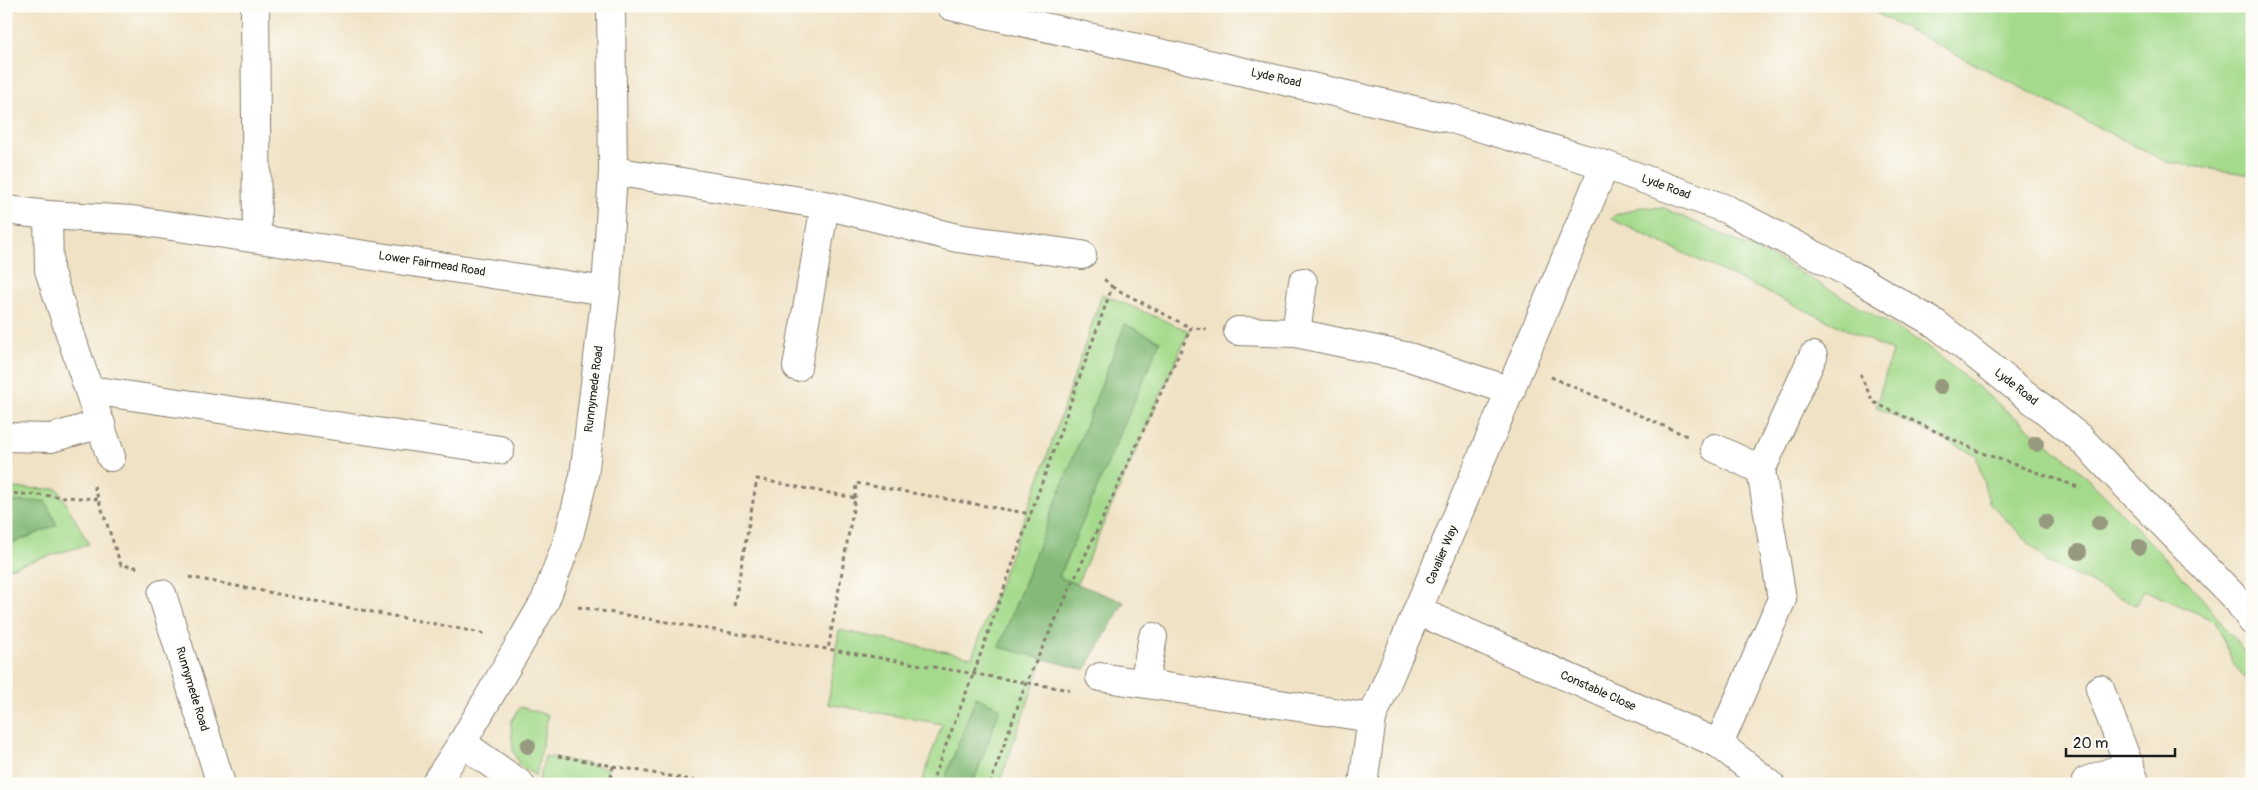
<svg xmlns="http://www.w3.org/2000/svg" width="2258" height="790" font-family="Pangolin,sans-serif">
<rect width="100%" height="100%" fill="#fdfcf7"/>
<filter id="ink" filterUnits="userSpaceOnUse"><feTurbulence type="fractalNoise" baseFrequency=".02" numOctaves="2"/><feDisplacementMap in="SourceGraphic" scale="10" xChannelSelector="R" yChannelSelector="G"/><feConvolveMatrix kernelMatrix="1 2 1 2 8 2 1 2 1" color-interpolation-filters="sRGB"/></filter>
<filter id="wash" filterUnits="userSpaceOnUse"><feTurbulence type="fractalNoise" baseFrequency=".0096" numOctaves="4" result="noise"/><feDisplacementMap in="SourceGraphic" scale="20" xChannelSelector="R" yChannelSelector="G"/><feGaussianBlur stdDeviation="1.12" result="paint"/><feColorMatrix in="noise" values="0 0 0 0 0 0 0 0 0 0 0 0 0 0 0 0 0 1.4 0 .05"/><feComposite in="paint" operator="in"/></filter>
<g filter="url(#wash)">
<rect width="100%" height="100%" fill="#f0e2c5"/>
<g fill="#a4da8b" stroke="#607b54">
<path d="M1862 6H2252V175L2166 162Z"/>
<path d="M1641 207 1664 208 1782 262 1924 344 2073 464 2132 523 2202 598 2252 662V688L2233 662 2215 621 2144 590 2136 605 2047 562 1989 502 1976 455 1876 407 1892 351 1611 219 1615 215Z"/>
<path d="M1102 294 1189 331 1041 665 999 784H921L942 724 828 704 839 630 972 657 1042 471Z"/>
<path d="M6 488 58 489 89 544 6 569Z"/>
<path d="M520 707 548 715 536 776 520 766 513 750 511 722Z"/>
<path d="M545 756 608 768 605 784H538Z"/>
</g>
<g fill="#83ba77" stroke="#506b4a">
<path d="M1125 324 1160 341 1059 577 1124 602 1085 670 999 647Z"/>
<path d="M45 501 57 525 6 546V502Z"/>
<path d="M976 697 1000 708 973 784H943Z"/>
</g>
</g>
<g filter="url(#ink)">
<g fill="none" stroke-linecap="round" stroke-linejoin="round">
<defs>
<g id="minor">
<path d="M255 6 257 237"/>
<path d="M951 6 1449 118 1605 165 1726 209 1847 272 1936 324 2079 437 2238 601 2252 621"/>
<path d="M613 171 825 205 957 238 1082 255"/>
<path d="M6 210 48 215 132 220 606 291"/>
<path d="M48 215 49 270 111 457"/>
<path d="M1238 331 1296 333 1409 357 1511 391"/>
<path d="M1296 333 1303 282"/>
<path d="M797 367 825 205"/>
<path d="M90 390 500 450"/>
<path d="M6 437 51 438 101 424"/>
<path d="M1715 448 1761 470"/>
<path d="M162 594 221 784"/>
<path d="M1418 611 1719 744 1770 784"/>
<path d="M1100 677 1372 718"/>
<path d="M1144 683 1153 637"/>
<path d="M2100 689 2136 784"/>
<path d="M462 743 520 784"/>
<path d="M1719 744 1782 599 1761 470 1813 356"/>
<path d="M2086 781 2130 765"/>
<path d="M435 784 462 743 545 601 568 540 584 476 606 291 613 171 611 6"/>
<path d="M1363 784 1372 718 1605 165"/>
</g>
</defs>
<use href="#minor" stroke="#867f70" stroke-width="30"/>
<g stroke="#867f70" stroke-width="3" stroke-dasharray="4 4" stroke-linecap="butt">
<path d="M1112 287 1191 328"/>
<path d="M1860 374 1873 402 1982 453 2081 488"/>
<path d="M1551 377 1687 436"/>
<path d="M94 486 121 565 141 568"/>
<path d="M6 493 98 499"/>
<path d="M855 498 856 483 1031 514"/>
<path d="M189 577 487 634"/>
<path d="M734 606 757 479 855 498 828 650"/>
<path d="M578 607 1070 690"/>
<path d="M558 756 613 766 610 784"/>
<path d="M613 766 714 784"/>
<path d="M931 784 973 675 1112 287 1104 279"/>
<path d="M990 784 1026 683 1191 328 1207 329"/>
</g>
<use href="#minor" stroke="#fff" stroke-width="28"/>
</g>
<g fill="#96997e">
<circle cx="1940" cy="387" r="8"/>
<circle cx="2036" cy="444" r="8"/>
<circle cx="2046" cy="522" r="8"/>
<circle cx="2099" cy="523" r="8"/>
<circle cx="2139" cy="547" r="8"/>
<circle cx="2079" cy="552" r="8"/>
<circle cx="528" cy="746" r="8"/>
</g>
</g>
<g text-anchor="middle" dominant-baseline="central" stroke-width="4" stroke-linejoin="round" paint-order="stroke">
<g font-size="12" fill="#1c1c1c" stroke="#fdfcf7">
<text transform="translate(1276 78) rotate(13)">Lyde Road</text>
<text transform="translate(1666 187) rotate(20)">Lyde Road</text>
<text transform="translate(432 264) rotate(9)">Lower Fairmead Road</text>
<text transform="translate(2016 387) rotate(38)">Lyde Road</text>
<text transform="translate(594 389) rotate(-83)">Runnymede Road</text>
<text transform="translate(1442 555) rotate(-67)">Cavalier Way</text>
<text transform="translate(192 689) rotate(73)">Runnymede Road</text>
<text transform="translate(1598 691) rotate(24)">Constable Close</text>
</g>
</g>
<rect width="2258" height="790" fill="none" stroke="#fdfcf7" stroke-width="25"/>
<path d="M2066 748v8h109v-8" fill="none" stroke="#1c1c1c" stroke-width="2.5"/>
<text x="2073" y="748" font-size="15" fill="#1c1c1c" stroke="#fdfcf7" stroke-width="4" paint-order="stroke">20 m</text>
</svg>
